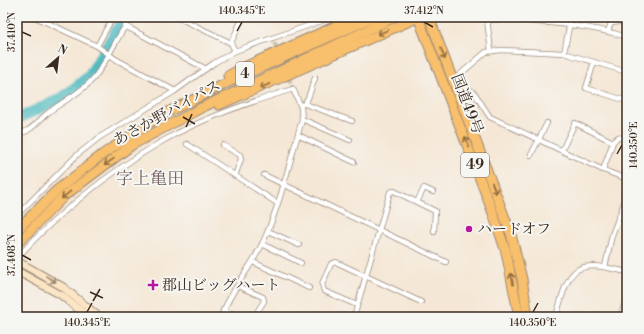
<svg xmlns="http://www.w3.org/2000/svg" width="644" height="334" font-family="'Libre Bodoni','Noto Serif JP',serif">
<rect width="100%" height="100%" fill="#f6f6f2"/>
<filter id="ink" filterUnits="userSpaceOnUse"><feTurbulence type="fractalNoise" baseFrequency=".025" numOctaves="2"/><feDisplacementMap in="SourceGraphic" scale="8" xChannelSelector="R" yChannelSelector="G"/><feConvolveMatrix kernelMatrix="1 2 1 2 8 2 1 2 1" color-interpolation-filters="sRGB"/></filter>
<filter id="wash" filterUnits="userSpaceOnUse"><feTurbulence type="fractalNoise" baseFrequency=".012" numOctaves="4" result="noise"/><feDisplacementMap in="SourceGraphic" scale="16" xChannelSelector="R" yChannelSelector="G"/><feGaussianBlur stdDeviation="0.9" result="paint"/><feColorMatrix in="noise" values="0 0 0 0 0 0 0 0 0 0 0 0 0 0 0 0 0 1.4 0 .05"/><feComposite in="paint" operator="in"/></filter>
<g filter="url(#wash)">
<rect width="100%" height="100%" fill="#f5e7d5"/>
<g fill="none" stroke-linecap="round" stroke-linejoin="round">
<path stroke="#48b8be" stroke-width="11" d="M17 119 62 98 89 76 124 17"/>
</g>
</g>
<g filter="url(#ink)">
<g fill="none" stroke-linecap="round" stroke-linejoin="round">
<path stroke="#d0c1b0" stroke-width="4.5" stroke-dasharray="4.5 2" stroke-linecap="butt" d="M272 37 293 89"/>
<defs>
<g id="street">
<path d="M35 17 97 46 117 60 175 91"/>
<path d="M100 17H105"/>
<path d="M177 17 231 43"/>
<path d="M125 26 206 69"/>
<path d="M608 31 611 23 627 21"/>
<path d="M97 46 113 17"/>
<path d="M235 51 231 43 243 17"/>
<path d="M491 51 487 20 499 19C543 22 585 24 627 37"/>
<path d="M564 53 571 17"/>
<path d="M594 62 586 88 627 101"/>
<path d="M459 76 465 85 475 94 490 117 603 170 627 179"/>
<path d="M457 77 486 52 501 50 564 53 627 72"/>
<path d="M304 104 308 98 315 78"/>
<path d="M305 104 352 121"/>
<path d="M302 119 350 140"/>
<path d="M17 134C32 132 38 120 49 112 63 101 81 93 93 79 109 60 116 36 132 17"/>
<path d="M298 135 354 162"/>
<path d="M613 142 618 137 627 140"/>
<path d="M187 144 277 203"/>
<path d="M223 145 240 155 241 159 235 176"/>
<path d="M562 150 575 123 613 142 603 170"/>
<path d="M531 155 547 123"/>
<path d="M264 175 446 262"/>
<path d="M417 202 424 188 433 192"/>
<path d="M17 215 77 155 100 137 175 91 214 63 235 51 333 17"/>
<path d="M268 231 299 245"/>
<path d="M262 244 301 263"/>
<path d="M17 258C55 215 111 171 161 142 202 118 248 103 293 89L301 107 302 120C290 160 281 202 264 240 252 267 231 289 221 317"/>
<path d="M253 262 309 288"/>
<path d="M605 267 612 235 627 195"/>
<path d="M238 286 263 297 264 301 254 317"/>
<path d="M357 305 324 291 322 284 331 264 336 262 421 302"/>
<path d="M223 310 240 317"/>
<path d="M354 317 390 192 394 191 435 211 434 232"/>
<path d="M556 317C570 265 574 259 627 272"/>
<path d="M620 317 627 298"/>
</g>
<g id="secondary">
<path d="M17 261 63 287 99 317"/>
<path d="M17 271 61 295 88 317"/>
</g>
<g id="highway">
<path d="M418 17 493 213 506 252 519 317"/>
<path d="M429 17 511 234 522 279 528 317"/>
<path d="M228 76 242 68 356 17"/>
<path d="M219 105 419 17"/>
<path d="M17 230 57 190 103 154 160 116 235 79 374 17"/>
<path d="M17 244 64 196 132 145 201 108 395 17"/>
</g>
</defs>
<use href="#street" stroke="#98887a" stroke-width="6"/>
<use href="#secondary" stroke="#98887a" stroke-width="9"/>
<use href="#highway" stroke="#98887a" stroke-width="11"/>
<use href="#street" stroke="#fff" stroke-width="4.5"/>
<use href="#secondary" stroke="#fce5c4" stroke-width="7"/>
<use href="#highway" stroke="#f8bf6c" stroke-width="9"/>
</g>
<defs><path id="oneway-shaft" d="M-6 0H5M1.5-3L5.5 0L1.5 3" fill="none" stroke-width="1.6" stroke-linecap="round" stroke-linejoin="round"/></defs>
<g stroke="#906d41">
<use href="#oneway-shaft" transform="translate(383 32) rotate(157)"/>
<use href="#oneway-shaft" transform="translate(443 54) rotate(70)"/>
<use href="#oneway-shaft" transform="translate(265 86) rotate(156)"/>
<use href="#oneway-shaft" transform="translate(467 142) rotate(-110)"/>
<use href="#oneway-shaft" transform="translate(109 162) rotate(145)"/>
<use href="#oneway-shaft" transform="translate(494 188) rotate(69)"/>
<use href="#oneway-shaft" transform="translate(66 195) rotate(140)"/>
<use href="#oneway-shaft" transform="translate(512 279) rotate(-102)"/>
</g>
<use stroke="#9c8871" href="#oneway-shaft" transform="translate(51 279) rotate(31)"/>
</g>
<path fill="none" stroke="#3b2a1e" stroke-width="1.5" d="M424 22 433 27M237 31 242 22M22 32 31 36M183 117 195 124M186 127 192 114M617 154 622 145M22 255 31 260M90 292 103 298M93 301 100 289M87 312 92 303M533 312 538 303"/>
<g fill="#b5179e" stroke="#f6f6f2" stroke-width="1.5">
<circle cx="469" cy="229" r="4"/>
<path d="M151 279h4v4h4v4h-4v4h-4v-4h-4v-4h4z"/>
</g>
<g text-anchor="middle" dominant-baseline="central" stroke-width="4" stroke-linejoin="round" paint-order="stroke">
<g fill="#f6f6f2" stroke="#73675e" stroke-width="1">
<rect x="236" y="62" width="18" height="24" rx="3"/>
<rect x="461" y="153" width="28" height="24" rx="3"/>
</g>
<g font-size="14" font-weight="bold" fill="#3b2a1e">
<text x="245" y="74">4</text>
<text x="475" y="165">49</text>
</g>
<g font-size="15" fill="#3b2a1e" stroke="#f6f6f2">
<text transform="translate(467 104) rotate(69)">国道49号</text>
<text transform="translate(167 113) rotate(-29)">あさか野バイパス</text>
</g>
<g font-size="15" fill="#3b2a1e" stroke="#f6f6f2" text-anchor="start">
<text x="477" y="229">ハードオフ</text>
<text x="162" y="285">郡山ビッグハート</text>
</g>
<g font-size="17" fill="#735b5f" stroke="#f6f6f2">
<text x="150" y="179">字上亀田</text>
</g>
</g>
<rect width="644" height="334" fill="none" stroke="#f6f6f2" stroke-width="44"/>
<g transform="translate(58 58) rotate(28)" stroke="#f6f6f2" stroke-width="3" paint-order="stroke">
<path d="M0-3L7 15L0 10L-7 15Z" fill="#3b2a1e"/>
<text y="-6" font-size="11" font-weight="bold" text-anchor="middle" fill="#3b2a1e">N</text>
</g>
<rect x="22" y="22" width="600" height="290" fill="none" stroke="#3b2a1e" stroke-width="1.5"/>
<g font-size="10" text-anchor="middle" fill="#3b2a1e">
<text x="242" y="14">140.345°E</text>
<text x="424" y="14">37.412°N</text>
<text transform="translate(11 32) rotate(-90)" y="4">37.410°N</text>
<text transform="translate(633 145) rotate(-90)" y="4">140.350°E</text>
<text transform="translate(11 255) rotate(-90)" y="4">37.408°N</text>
<text x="87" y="326">140.345°E</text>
<text x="533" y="326">140.350°E</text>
</g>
</svg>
